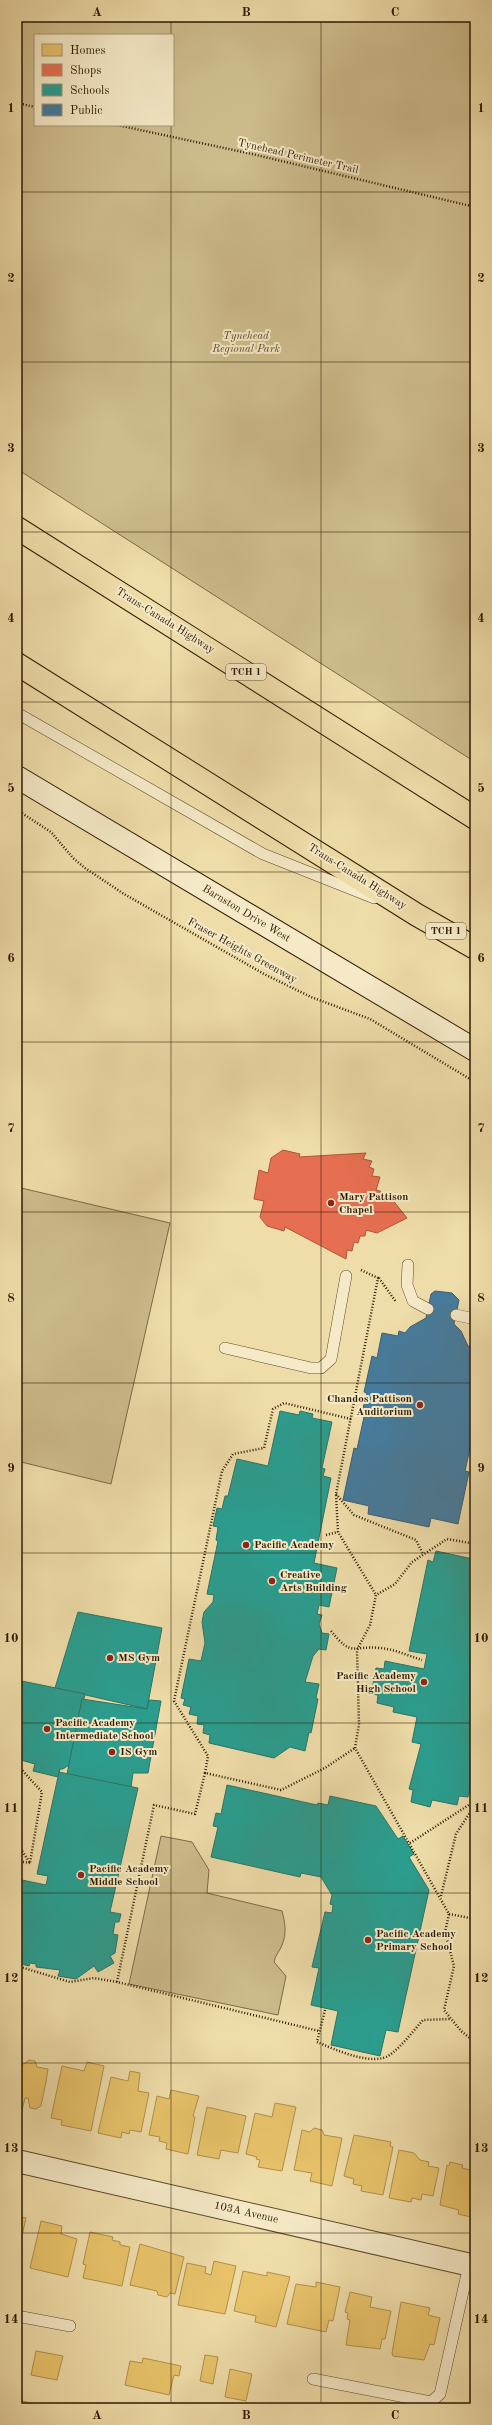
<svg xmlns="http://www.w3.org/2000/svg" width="492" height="2425" font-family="'Old Standard TT',serif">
<rect width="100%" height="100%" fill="#efdda9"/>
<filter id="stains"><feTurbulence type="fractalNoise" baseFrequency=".005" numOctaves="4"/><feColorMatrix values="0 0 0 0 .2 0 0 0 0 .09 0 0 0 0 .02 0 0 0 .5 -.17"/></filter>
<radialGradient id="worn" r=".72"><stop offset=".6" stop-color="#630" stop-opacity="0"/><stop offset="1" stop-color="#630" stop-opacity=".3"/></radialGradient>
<g fill="#cebc8c" stroke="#7d6a46" fill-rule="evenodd">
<path d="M17 17H475V762L17 469ZM35 35H173V125H35Z"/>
<path d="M17 1187 170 1223 111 1484 17 1461Z"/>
<path d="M161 1836 192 1842 209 1870 207 1893 282 1911C285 1922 287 1934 282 1945 280 1951 275 1955 274 1962L286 1976 278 2015 129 1984Z"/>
</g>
<g fill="#e9c46a" stroke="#b0914a">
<path d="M29 2060 35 2061 37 2067 48 2069 46 2082 41 2106 36 2109 30 2108 28 2098H25L21 2115 17 2114V2063L24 2064Z"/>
<path d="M87 2062 104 2066 91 2131 61 2125 62 2120 51 2118 62 2066 84 2071Z"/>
<path d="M130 2071 140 2073 138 2091 149 2093 141 2132 130 2130 129 2134 122 2132 121 2138 98 2133 111 2077 128 2081Z"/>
<path d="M171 2090 199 2096 193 2116 195 2117 188 2154 166 2149 167 2143 159 2141 160 2137 149 2135 157 2096 169 2099Z"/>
<path d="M275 2103 296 2107 282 2171 258 2167 260 2160 256 2159 257 2157 246 2154 255 2113 272 2117Z"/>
<path d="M207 2107 246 2116 238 2153 221 2150 219 2159 197 2155Z"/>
<path d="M314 2128 322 2130 324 2135 342 2138 332 2186 310 2181 312 2173 294 2170 302 2130 310 2132Z"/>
<path d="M354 2135 391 2142 390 2146 393 2147 383 2195 361 2191 362 2186 353 2184 354 2179 344 2176Z"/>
<path d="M399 2150 414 2153 420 2160 429 2162 428 2166 439 2168 433 2196 422 2194 421 2200 412 2198 411 2202 389 2198Z"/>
<path d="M450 2162 463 2165 462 2168 474 2171 475 2165V2218L458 2214 459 2210 440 2205 447 2165 449 2166Z"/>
<path d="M17 2216 26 2218 19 2249H17Z"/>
<path d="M41 2221 62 2226 61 2234 77 2239 68 2277 30 2268Z"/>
<path d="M90 2232 113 2237 112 2240 120 2242V2245L130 2247 122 2286 83 2278 86 2265 83 2264Z"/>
<path d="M140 2244 184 2257 175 2294 170 2293 167 2297 158 2295 157 2291 130 2285Z"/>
<path d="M214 2261 236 2266 225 2314 178 2305 187 2263 206 2267 205 2273 211 2275Z"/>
<path d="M243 2271 267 2276V2272L290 2277 276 2327 255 2322 256 2316 234 2311Z"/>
<path d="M316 2282 340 2287 333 2321 329 2320 326 2332 287 2324 296 2284 316 2287Z"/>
<path d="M350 2292 372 2297 370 2307 391 2311 385 2339H382L380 2349 346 2345 350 2320 347 2319 348 2313 345 2312Z"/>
<path d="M401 2302 430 2308 428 2315 440 2318 434 2345 430 2344 424 2360 393 2356 392 2353Z"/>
<path d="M36 2351 63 2356 57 2380 31 2375Z"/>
<path d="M205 2355 218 2357 213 2384 200 2381Z"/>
<path d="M143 2358 181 2366 179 2376 174 2375 169 2395 125 2385 130 2361 142 2363Z"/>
<path d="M230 2369 252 2374 246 2401 225 2397Z"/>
<path d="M17 2400 31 2403 30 2408H17Z"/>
</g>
<path fill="#e76f51" stroke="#af5539" d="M283 1150 300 1154 299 1157 366 1153 363 1159 372 1161 369 1167 374 1169 372 1176 380 1177 376 1190 387 1193 407 1218 377 1233 366 1230 365 1236H360L358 1243 354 1242 352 1251 347 1250 346 1259 285 1227 284 1231 267 1226 260 1217 264 1201 254 1199 259 1170 268 1173 271 1158Z"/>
<g fill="#2a9d8f" stroke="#2b7564">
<path d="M280 1411 299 1415 300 1411 313 1414 312 1418 332 1422 322 1468 325 1469 323 1476 331 1478 314 1563 337 1568 329 1607 319 1605 317 1614 322 1615 319 1624 322 1633 329 1634 326 1650 319 1649 313 1656 305 1682 319 1684 316 1698 318 1699 311 1733 309 1732 305 1751 290 1747 274 1758 209 1743 210 1735 203 1733 204 1725 197 1724 198 1716 189 1714 191 1707 183 1705 185 1699 181 1698 189 1659 201 1661 205 1643 202 1622 204 1612 213 1602 214 1595 207 1594 218 1541 216 1540 218 1527 213 1526 217 1508 222 1509 225 1496H228L237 1459 268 1466Z"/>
<path d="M475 1547V1789L470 1788 468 1797 459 1796 457 1805 432 1800 430 1807 411 1802 413 1790 409 1789 421 1744 412 1742 417 1717 393 1712 394 1707 377 1703 378 1695 371 1694 376 1668 384 1669 385 1661 424 1669 427 1654 409 1651 428 1560 433 1562 436 1551 473 1559Z"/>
<path d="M78 1612 162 1628 147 1709 55 1688Z"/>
<path d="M17 1680 85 1694 69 1765 63 1769H60L58 1777 33 1771 35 1764 17 1759Z"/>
<path d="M82 1699 147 1709 149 1700 161 1701 148 1773H133L131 1787 67 1774Z"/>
<path d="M59 1772 138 1788 110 1912 121 1914 119 1922H115L113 1934 118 1935 115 1953 110 1956 114 1963 98 1972 94 1966 76 1979 58 1976 60 1970 36 1967V1964L30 1963 29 1966 17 1963V1879L46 1885 48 1876 37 1874Z"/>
<path d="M227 1785 317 1805 318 1803 328 1805 330 1796 376 1806 398 1839 403 1836 414 1854 409 1857 429 1890 398 2032 386 2030 380 2056 331 2045 338 2011 311 2005 319 1968 312 1967 325 1912 332 1913 333 1905 330 1904 332 1895 321 1877 301 1873 300 1877 211 1857 218 1827 213 1826 216 1813 221 1814Z"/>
</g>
<path fill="#457b9d" stroke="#3e5e6e" d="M435 1291 452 1293 459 1300 454 1324 461 1331 468 1346 473 1347 472 1352 475 1353V1439H472L465 1471 469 1472 458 1524 431 1518 429 1527 368 1514 369 1506 343 1500 354 1448 357 1449 364 1417 361 1416 367 1393 364 1392 372 1356 377 1358 382 1333 398 1336 399 1331 405 1333 410 1327 426 1318 431 1294Z"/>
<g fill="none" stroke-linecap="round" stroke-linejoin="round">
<defs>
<g id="lane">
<path d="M17 713 263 854 374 898"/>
<path d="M408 1265 407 1285 413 1301 428 1309"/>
<path d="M456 1315 475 1319"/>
<path d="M225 1348 311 1368H321L331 1359 346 1276"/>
<path d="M17 2316 70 2326"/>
<path d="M313 2379 431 2402 440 2394 469 2265"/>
</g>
<path id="street" d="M17 2161 475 2266"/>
<path id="secondary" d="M17 777 475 1050"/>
<g id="highway">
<path d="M17 528 475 818"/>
<path d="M17 664 417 915 475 948"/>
</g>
</defs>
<use href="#lane" stroke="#5d4a2a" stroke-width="12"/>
<use href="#street" stroke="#5d4a2a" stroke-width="24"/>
<use href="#secondary" stroke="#2c1900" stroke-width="24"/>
<use href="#highway" stroke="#2c1900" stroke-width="24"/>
<g stroke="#2c1900" stroke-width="2.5" stroke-dasharray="1 2" stroke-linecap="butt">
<path d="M17 103 35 107"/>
<path d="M117 125 252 154 475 207"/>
<path d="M17 810 51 832 73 858 85 868 124 894 264 974 311 997 370 1019 475 1082"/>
<path d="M361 1270 378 1278 336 1494 338 1532 376 1595"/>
<path d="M379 1278 396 1302"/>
<path d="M336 1494 354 1515 416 1540 423 1554"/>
<path d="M326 1535 338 1532"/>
<path d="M475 1537 470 1543 447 1539 412 1562 395 1584 376 1595 370 1625 357 1650 359 1724 355 1748 449 1914 445 1932 454 1966 444 2010 461 2031 475 2042"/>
<path d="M331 1631C353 1658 352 1645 380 1648 394 1649 409 1656 422 1660"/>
<path d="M17 1769 22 1770 42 1792 30 1863 17 1843"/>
<path d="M205 1773 208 1756 174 1701 222 1471 233 1454 264 1448 273 1409 284 1403 351 1419"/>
<path d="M410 1843 475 1801"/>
<path d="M17 1861 30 1863"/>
<path d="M441 1896 456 1834 475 1805"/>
<path d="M449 1914 475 1919"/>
<path d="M17 1966 70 1982 94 1978 117 1982 319 2031"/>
<path d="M117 1982 154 1805 195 1814 205 1773 281 1790 325 1768 355 1748"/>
<path d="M325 2010 317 2042C334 2049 374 2068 391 2054 403 2045 413 2031 423 2020L450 2019"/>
</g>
<use href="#lane" stroke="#f5e9c7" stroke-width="11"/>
<use href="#street" stroke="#f5e9c7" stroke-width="22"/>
<use href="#secondary" stroke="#f5e9c7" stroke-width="22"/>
<use href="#highway" stroke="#efdda9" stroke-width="22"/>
</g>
<path fill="none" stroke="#2c1900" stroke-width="1" stroke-opacity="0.55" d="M171 17V35M321 17V2408M171 125V2408M17 192H475M17 362H475M17 532H475M17 702H475M17 872H475M17 1042H475M17 1212H475M17 1383H475M17 1553H475M17 1723H475M17 1893H475M17 2063H475M17 2233H475"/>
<g fill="#8f2418" stroke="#f5e9c7" stroke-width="1.5">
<circle cx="331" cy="1203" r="4"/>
<circle cx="420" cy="1405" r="4"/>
<circle cx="246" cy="1545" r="4"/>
<circle cx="272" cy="1581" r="4"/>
<circle cx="110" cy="1658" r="4"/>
<circle cx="424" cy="1682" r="4"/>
<circle cx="47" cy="1729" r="4"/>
<circle cx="112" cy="1752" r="4"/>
<circle cx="81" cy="1875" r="4"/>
<circle cx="368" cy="1940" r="4"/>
</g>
<g text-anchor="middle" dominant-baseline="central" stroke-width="4" stroke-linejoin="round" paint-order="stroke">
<g fill="#f5e9c7" stroke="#68573c" stroke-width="1">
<rect x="226" y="664" width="40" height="16" rx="3"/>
<rect x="426" y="923" width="40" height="16" rx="3"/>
</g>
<g font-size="10" font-weight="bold" fill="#2c1900">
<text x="246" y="672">TCH 1</text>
<text x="446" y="931">TCH 1</text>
</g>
<g font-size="11" fill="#2c1900" stroke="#f5e9c7">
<text transform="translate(298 157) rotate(13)">Tynehead Perimeter Trail</text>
<text transform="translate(165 621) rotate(32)">Trans-Canada Highway</text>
<text transform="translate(357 877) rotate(32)">Trans-Canada Highway</text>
<text transform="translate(246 914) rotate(31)">Barnston Drive West</text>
<text transform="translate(242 951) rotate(29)">Fraser Heights Greenway</text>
<text transform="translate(246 2213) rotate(13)">103A Avenue</text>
</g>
<g font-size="11" font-style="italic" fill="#5d4a2a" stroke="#f5e9c7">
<text x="246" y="336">Tynehead<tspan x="246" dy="13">Regional Park</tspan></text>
</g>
<g font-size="11" font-weight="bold" fill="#2c1900" stroke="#f5e9c7" text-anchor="start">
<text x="339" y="1197">Mary Pattison<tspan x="339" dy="13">Chapel</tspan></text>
<text x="412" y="1399" text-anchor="end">Chandos Pattison<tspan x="412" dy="13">Auditorium</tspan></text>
<text x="254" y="1545">Pacific Academy</text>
<text x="280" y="1575">Creative<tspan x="280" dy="13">Arts Building</tspan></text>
<text x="118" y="1658">MS Gym</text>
<text x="416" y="1676" text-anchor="end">Pacific Academy<tspan x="416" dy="13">High School</tspan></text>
<text x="55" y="1723">Pacific Academy<tspan x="55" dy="13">Intermediate School</tspan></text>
<text x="120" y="1752">IS Gym</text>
<text x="89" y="1869">Pacific Academy<tspan x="89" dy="13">Middle School</tspan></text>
<text x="376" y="1934">Pacific Academy<tspan x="376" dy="13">Primary School</tspan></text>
</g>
</g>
<rect width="492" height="2425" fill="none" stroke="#efdda9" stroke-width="44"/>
<rect x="34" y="34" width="140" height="92" fill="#f5e9c7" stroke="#a59677"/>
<rect x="42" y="44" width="20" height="12" fill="#e9c46a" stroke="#a59677"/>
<text x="70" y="54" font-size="12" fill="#2c1900">Homes</text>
<rect x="42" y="64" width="20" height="12" fill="#e76f51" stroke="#a59677"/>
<text x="70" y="74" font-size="12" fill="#2c1900">Shops</text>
<rect x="42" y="84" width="20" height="12" fill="#2a9d8f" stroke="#a59677"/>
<text x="70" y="94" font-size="12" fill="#2c1900">Schools</text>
<rect x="42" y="104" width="20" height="12" fill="#457b9d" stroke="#a59677"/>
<text x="70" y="114" font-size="12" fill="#2c1900">Public</text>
<rect x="22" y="22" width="448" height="2381" fill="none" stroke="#2c1900" stroke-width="1.5"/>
<g font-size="13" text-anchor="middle" font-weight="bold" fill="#2c1900">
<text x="97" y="16">A</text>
<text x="246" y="16">B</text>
<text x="395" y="16">C</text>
<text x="11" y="112">1</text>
<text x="481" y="112">1</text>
<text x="11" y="282">2</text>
<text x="481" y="282">2</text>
<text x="11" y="452">3</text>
<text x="481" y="452">3</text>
<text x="11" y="622">4</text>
<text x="481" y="622">4</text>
<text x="11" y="792">5</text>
<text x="481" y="792">5</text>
<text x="11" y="962">6</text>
<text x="481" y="962">6</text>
<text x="11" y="1132">7</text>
<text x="481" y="1132">7</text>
<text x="11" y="1302">8</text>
<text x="481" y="1302">8</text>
<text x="11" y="1472">9</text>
<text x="481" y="1472">9</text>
<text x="11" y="1642">10</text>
<text x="481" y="1642">10</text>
<text x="11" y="1812">11</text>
<text x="481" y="1812">11</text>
<text x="11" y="1982">12</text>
<text x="481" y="1982">12</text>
<text x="11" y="2152">13</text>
<text x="481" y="2152">13</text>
<text x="11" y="2323">14</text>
<text x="481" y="2323">14</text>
<text x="97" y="2419">A</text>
<text x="246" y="2419">B</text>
<text x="395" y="2419">C</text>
</g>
<rect width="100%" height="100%" filter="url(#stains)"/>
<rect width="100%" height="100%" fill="url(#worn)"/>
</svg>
